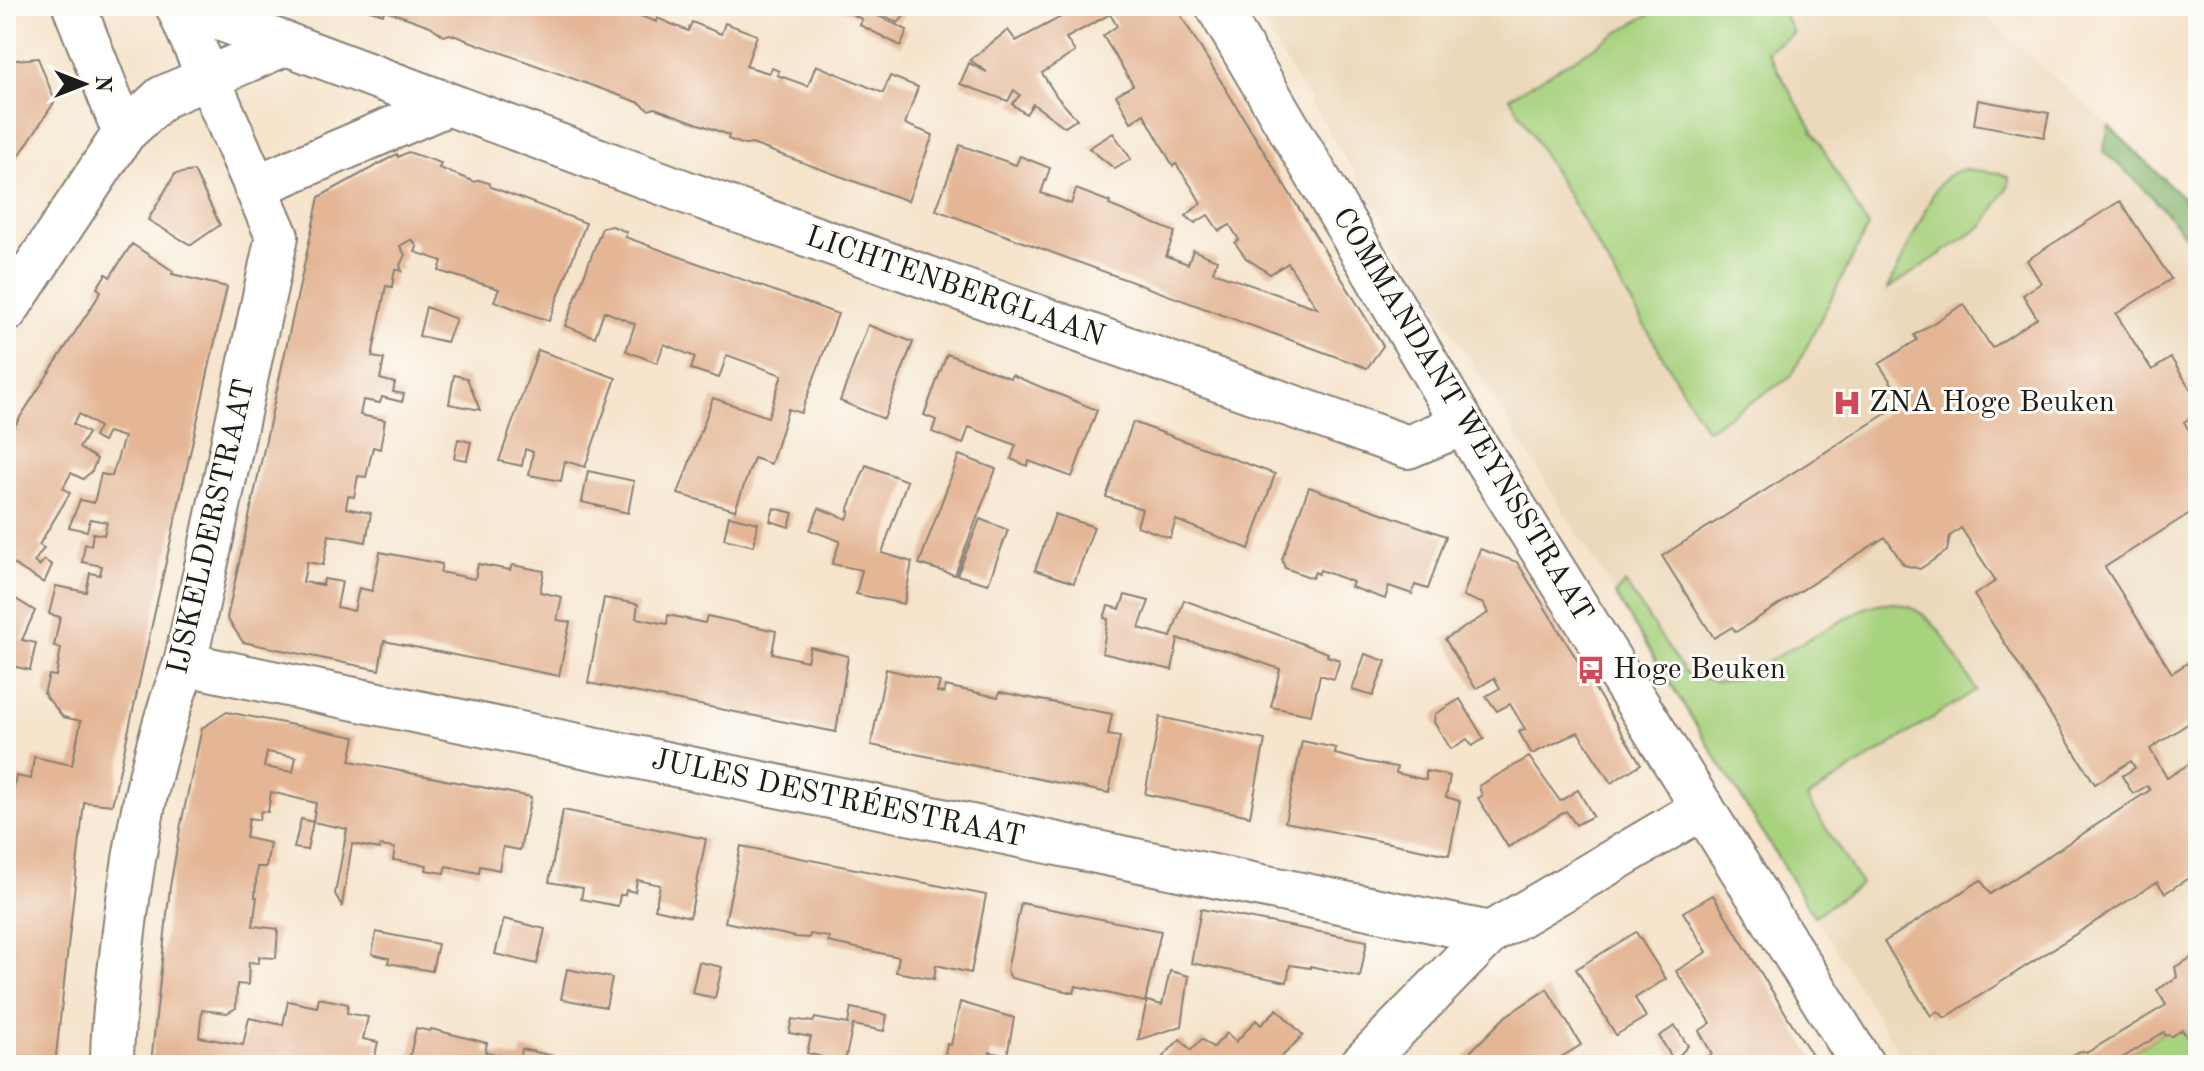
<svg xmlns="http://www.w3.org/2000/svg" width="2204" height="1071" font-family="'Old Standard TT',serif">
<rect width="100%" height="100%" fill="#fdfcf7"/>
<filter id="ink" filterUnits="userSpaceOnUse"><feTurbulence type="fractalNoise" baseFrequency=".0125" numOctaves="2"/><feDisplacementMap in="SourceGraphic" scale="16" xChannelSelector="R" yChannelSelector="G"/><feConvolveMatrix kernelMatrix="1 2 1 2 8 2 1 2 1" color-interpolation-filters="sRGB"/></filter>
<filter id="wash" filterUnits="userSpaceOnUse"><feTurbulence type="fractalNoise" baseFrequency=".006" numOctaves="4" result="noise"/><feDisplacementMap in="SourceGraphic" scale="32" xChannelSelector="R" yChannelSelector="G"/><feGaussianBlur stdDeviation="1.8" result="paint"/><feColorMatrix in="noise" values="0 0 0 0 0 0 0 0 0 0 0 0 0 0 0 0 0 1.4 0 .05"/><feComposite in="paint" operator="in"/></filter>
<g filter="url(#wash)">
<rect width="100%" height="100%" fill="#f6e4cc"/>
<path fill="#ecd8ba" d="M1251 6H1974L2109 126 2198 212V1065H1907Z"/>
<g fill="#a7d27e" stroke="#62774d" stroke-width="2">
<path d="M1663 6H1779L1794 33 1767 51 1868 227 1791 377 1706 430 1510 97Z"/>
<path d="M1966 169 1999 173 2009 177V185L1984 225 1888 289 1935 190C1944 178 1951 171 1966 169Z"/>
<path d="M1625 583 1685 673 1718 682 1734 680 1859 611C1922 579 1949 646 1976 690L1807 798 1861 884 1814 916 1615 594Z"/>
<path d="M2182 1030 2191 1043 2186 1047 2198 1065H2111L2164 1032Z"/>
</g>
<path fill="#85b46d" stroke="#506844" stroke-width="2" d="M2109 126 2198 212V253C2170 214 2140 181 2103 152Z"/>
<g id="blocks">
<g fill="#e4b695" fill-rule="evenodd">
<path d="M368 6H632L629 12 657 22V18L688 31 692 22 721 34 725 23 757 35 746 66 769 73 772 68 779 71 777 75 808 86 816 65 883 93 890 76 918 87 905 124 933 135 908 201 752 144 745 145 728 139 729 135 721 132 655 108 649 110 640 103 450 34 444 36 430 26 385 10 383 14 367 9Z"/>
<path d="M835 6H913L898 23 867 6 866 10 907 30 901 46 860 25 862 19Z"/>
<path d="M1053 6H1175L1383 346 1367 368 936 210 960 145 1016 165 1020 156 1050 168 1041 193 1071 204 1076 189 1110 202 1109 205 1175 232 1166 256 1188 264 1193 250 1217 260 1213 272 1317 308 1288 263 1270 274 1246 258 1235 243 1239 240 1230 225 1219 231 1208 215 1195 223 1186 216 1201 203 1193 189 1176 164 1173 166 1144 114 1131 122 1116 95 1133 85 1103 36 1117 26 1110 14 1066 38 1075 52 1042 73 1057 97 1077 119 1065 127 1033 104 1026 114 1012 104 1020 95 1014 90 1008 101 960 84 969 63 987 72 970 60 1008 30 1016 41 1061 17Z"/>
<path d="M38 58 55 101 6 176V61Z"/>
<path d="M1978 100 2049 113 2044 137 1974 124Z"/>
<path d="M1113 133 1131 159 1115 169 1089 148Z"/>
<path d="M408 152 441 163 439 168 475 182 479 180 489 183 491 187 586 223 549 321 494 301 499 289 439 271 442 261 415 252 417 247 412 239 400 246 405 255 400 265 402 271 395 269 392 287 386 286 372 357 384 359 380 379 395 383 393 392 404 394 402 402 382 397 380 403 363 400 360 415 385 420 380 449 373 447 366 477 358 476 354 497 348 496 346 508 371 513 366 542 329 535 323 565 307 562 303 582 323 585 324 579 342 582 337 607 354 611 359 588 372 591 380 552 442 564 440 572 475 579 478 564 510 570 512 565 544 571 540 592 562 597 557 620 570 622 559 676 384 641 379 670 243 642 227 618 319 197 397 154 398 157Z"/>
<path d="M194 171 220 225 191 245 148 220 175 174Z"/>
<path d="M2120 201 2171 279 2116 314 2152 370 2171 358 2198 401V412L2184 422 2198 444V508L2105 567 2172 673 2198 656V717L2150 749 2167 778 2198 758V872L2165 893 2157 882 1945 1018 1938 1011 1931 1016 1884 942 1981 880 1990 894 2150 790 2147 786 2133 794 2122 776 2135 768 2131 761 2095 784 1974 595 1996 581 1961 528 1950 536 1947 551 1920 569 1904 565 1885 537 1736 632 1732 627 1714 638 1662 556 1904 402 1879 364 1917 340 1914 335 1964 304 1992 348 2037 318 2023 295 2041 283 2027 260Z"/>
<path d="M612 226 627 232 625 237 838 314 801 413 788 409 771 464 754 458 735 510 678 494 713 398 768 417 782 375 727 355 719 378 691 369 695 357 664 344 657 363 626 351 635 324 604 311 595 337 565 326 602 228Z"/>
<path d="M132 244 173 271 172 274 227 287 112 805 84 802 55 1065H6V804L11 805 16 776 31 779 34 757 72 765 81 721 63 717 44 694 49 675 56 676 61 648 54 646 60 617 49 614 56 586 86 592 90 573 100 575 102 566 82 562 85 544 91 545 93 533 104 535 107 522 90 519 87 531 69 527 80 500 94 503 101 474 112 476 124 437 108 432 103 442 94 437 99 427 79 414 73 424 88 433 79 448 97 459 92 471 83 479 71 473 63 488 70 493 39 545 44 548 34 562 39 566 44 560 52 565 44 583 13 564 6 576V439L96 300 101 291 97 288 106 274 110 277Z"/>
<path d="M426 307 456 319 447 342 419 336Z"/>
<path d="M868 325 913 342 884 419 840 401Z"/>
<path d="M538 350 616 378 585 467 565 461 561 481 529 475 533 452 525 449 522 466 499 461Z"/>
<path d="M947 354 1010 378 1012 375 1097 410 1072 477 1029 461 1027 466 1011 459 1016 445 969 427 963 444 932 432 936 420 924 415Z"/>
<path d="M454 375 467 378 480 410 449 404Z"/>
<path d="M1133 422 1275 474 1249 549 1176 520 1170 538 1137 526 1142 509 1106 497Z"/>
<path d="M458 439 471 442 467 460 454 458Z"/>
<path d="M959 455 996 469 955 575 919 564Z"/>
<path d="M866 465 907 481 882 553 912 562 904 604 856 594 862 570 832 564 840 541 810 530 819 508 847 519 850 511H848Z"/>
<path d="M588 471 634 481 628 513 582 502Z"/>
<path d="M1309 487 1446 536 1428 589 1415 585 1412 594 1389 586 1385 599 1351 587 1353 582 1320 570 1318 574 1315 572 1312 578 1285 568 1282 559Z"/>
<path d="M774 508 793 513 789 527 770 521Z"/>
<path d="M1055 514 1094 527 1074 583 1035 570Z"/>
<path d="M729 516 758 523 754 546 724 539Z"/>
<path d="M980 519 1008 530 988 584 957 575Z"/>
<path d="M1480 549 1517 562 1641 764 1611 783 1578 732 1532 754 1519 732 1525 729 1510 704 1497 711 1486 696 1500 688 1494 678 1476 689 1445 639 1488 613 1484 604 1463 596Z"/>
<path d="M6 593 35 611 22 640 36 643 30 670 11 666 6 679Z"/>
<path d="M1125 595 1149 601 1139 628 1171 637 1184 600 1328 653 1327 656 1340 660 1334 679 1320 675 1311 715 1271 707 1280 669 1231 652 1178 639 1172 670 1102 653 1108 619 1104 618 1108 606 1120 609Z"/>
<path d="M604 598 638 604 636 618 667 624 668 615 705 623 707 616 776 631 772 653 807 661 810 647 848 656 836 732 588 683Z"/>
<path d="M1365 654 1386 661 1373 696 1352 690Z"/>
<path d="M886 669 940 682 937 692 944 693 945 686 998 697 1000 692 1112 714 1108 735 1120 737 1109 793 871 745Z"/>
<path d="M1460 699 1484 739 1472 746 1467 739 1451 749 1434 722 1435 714Z"/>
<path d="M227 712 355 737 350 761 531 797 520 850 503 847 499 870 480 866 479 873 446 866 444 873 426 870 427 865 393 860 395 848 380 846V849L352 844 342 906 335 894 347 829 313 822 307 850 294 848 301 819 313 822 316 803 271 792 268 812 261 811 259 820 249 818 246 838 270 843 266 867H257L255 897H257L253 926 278 929 276 958 259 957V963L249 962 248 985 237 984 236 1008 227 1013 202 1010 199 1037 243 1045 249 1018 283 1025 288 1001 317 1007 319 998 348 1004 347 1013 368 1017 363 1039 378 1042 373 1065 151 1063 170 887 181 824 202 728ZM267 752 296 757 293 772 264 767Z"/>
<path d="M1160 717 1265 740 1250 816 1145 794Z"/>
<path d="M1302 741 1336 748 1335 754 1367 762 1397 767 1396 773 1426 780V771L1450 776 1446 797 1460 801 1449 855 1285 822Z"/>
<path d="M1529 757 1560 801 1578 790 1593 816 1576 825 1566 811 1508 847 1478 798 1482 796 1479 786Z"/>
<path d="M563 810 706 839 690 917 655 909 660 885 637 880 635 892 626 890 625 895H620L618 906 581 899 583 888 549 882Z"/>
<path d="M741 846 986 895 971 973 936 965 934 979 896 972 899 957 828 942 830 937 810 934 809 938 796 937 725 922Z"/>
<path d="M1713 895 1799 1035 1819 1065H1703L1701 1061 1712 1054 1699 1031 1711 1023 1676 971 1707 952 1683 912Z"/>
<path d="M1021 903 1161 931 1145 1002 1076 986 1074 993 1011 978 1007 970Z"/>
<path d="M1201 909 1367 941 1360 977 1310 966V968L1290 965 1287 982 1191 963Z"/>
<path d="M504 919 545 929 537 964 495 954Z"/>
<path d="M376 932 438 944 432 971 388 963 389 958 372 954Z"/>
<path d="M1636 932 1666 979 1635 998 1646 1017 1616 1035 1576 969Z"/>
<path d="M2191 958 2198 960V1065L2186 1047 2191 1043 2182 1030 2172 1036 2165 1035 2164 1032 2111 1065H2057L2080 1051 2088 1052 2166 1005 2157 990 2177 977 2175 967Z"/>
<path d="M699 962 722 967 715 998 692 993Z"/>
<path d="M567 969 612 978 606 1007 561 999Z"/>
<path d="M1170 971 1189 976 1182 1026 1138 1040 1147 1001 1162 1005Z"/>
<path d="M1547 989 1581 1045 1553 1062 1556 1065H1457L1506 1016Z"/>
<path d="M960 1002 1014 1018 1007 1056 990 1052 988 1065H943L947 1044 951 1045Z"/>
<path d="M851 1008 887 1015 884 1031 853 1025 844 1065H824L826 1058 807 1053 811 1037 789 1033 792 1019 813 1022 815 1018 848 1024Z"/>
<path d="M1277 1009 1303 1035 1274 1065H1155L1180 1039 1191 1050 1202 1039 1213 1048 1227 1033 1236 1042 1256 1020 1261 1025Z"/>
<path d="M1675 1026 1688 1046 1674 1061 1659 1036Z"/>
<path d="M416 1028 430 1031 431 1029 487 1043 485 1052 520 1059 522 1049 557 1057 555 1065H408Z"/>
</g>
</g>
</g>
<g filter="url(#ink)">
<use href="#blocks" fill-opacity="0" stroke="#898074" stroke-width="2"/>
<g fill="none" stroke-linecap="round" stroke-linejoin="round">
<defs>
<g id="street">
<path d="M74 6 124 133"/>
<path d="M184 6 688 193 1408 447 1463 424"/>
<path d="M1217 6 1463 424 1863 1065"/>
<path d="M255 187 446 105"/>
<path d="M6 311 124 133 163 97 286 44"/>
<path d="M185 664 1490 933"/>
<path d="M112 1065C112 1020 119 976 124 931 135 840 151 750 185 664L277 236 177 6"/>
<path d="M1361 1065 1490 933 1703 808"/>
</g>
</defs>
<use href="#street" stroke="#898074" stroke-width="46"/>
<use href="#street" stroke="#fff" stroke-width="42"/>
</g>
</g>
<defs>
<symbol id="hospital-bare" viewBox="-9 -9 18 18"><path d="M-5-5h3v3.5h4V-5h3V5h-3V1.5h-4V5h-3Z" fill="#d1495b" stroke="#fdfcf7" stroke-width="2.5" paint-order="stroke"/></symbol>
<symbol id="bus-bare" viewBox="-9 -9 18 18"><path d="M-5-6H5V4H4V6H2V4H-2V6H-4V4H-5ZM-3.5-4V0h7V-4ZM-3.5 1.2v1.5H-2V1.2ZM2 1.2v1.5H3.5V1.2Z" fill="#d1495b" stroke="#fdfcf7" stroke-width="2.5" paint-order="stroke"/></symbol>
</defs>
<g fill-rule="evenodd">
<use href="#hospital-bare" x="1827" y="383" width="40" height="40"/>
<use href="#bus-bare" x="1571" y="650" width="40" height="40"/>
</g>
<g text-anchor="middle" dominant-baseline="central" stroke-width="6" stroke-linejoin="round" paint-order="stroke">
<g font-size="30" fill="#1c1c1c" stroke="#fdfcf7">
<text transform="translate(955 287) rotate(19)">LICHTENBERGLAAN</text>
<text transform="translate(1462 415) rotate(59)">COMMANDANT WEYNSSTRAAT</text>
<text transform="translate(212 527) rotate(-77)">IJSKELDERSTRAAT</text>
<text transform="translate(838 799) rotate(12)">JULES DESTRÉESTRAAT</text>
</g>
<g font-size="30" fill="#1c1c1c" stroke="#fdfcf7" text-anchor="start">
<text x="1869" y="403">ZNA Hoge Beuken</text>
<text x="1613" y="670">Hoge Beuken</text>
</g>
</g>
<rect width="2204" height="1071" fill="none" stroke="#fdfcf7" stroke-width="32"/>
<g transform="translate(84 84) rotate(90)" stroke="#fdfcf7" stroke-width="6" paint-order="stroke">
<path d="M0-6L14 30L0 20L-14 30Z" fill="#1c1c1c"/>
<text y="-12" font-size="22" font-weight="bold" text-anchor="middle" fill="#1c1c1c">N</text>
</g>
</svg>
